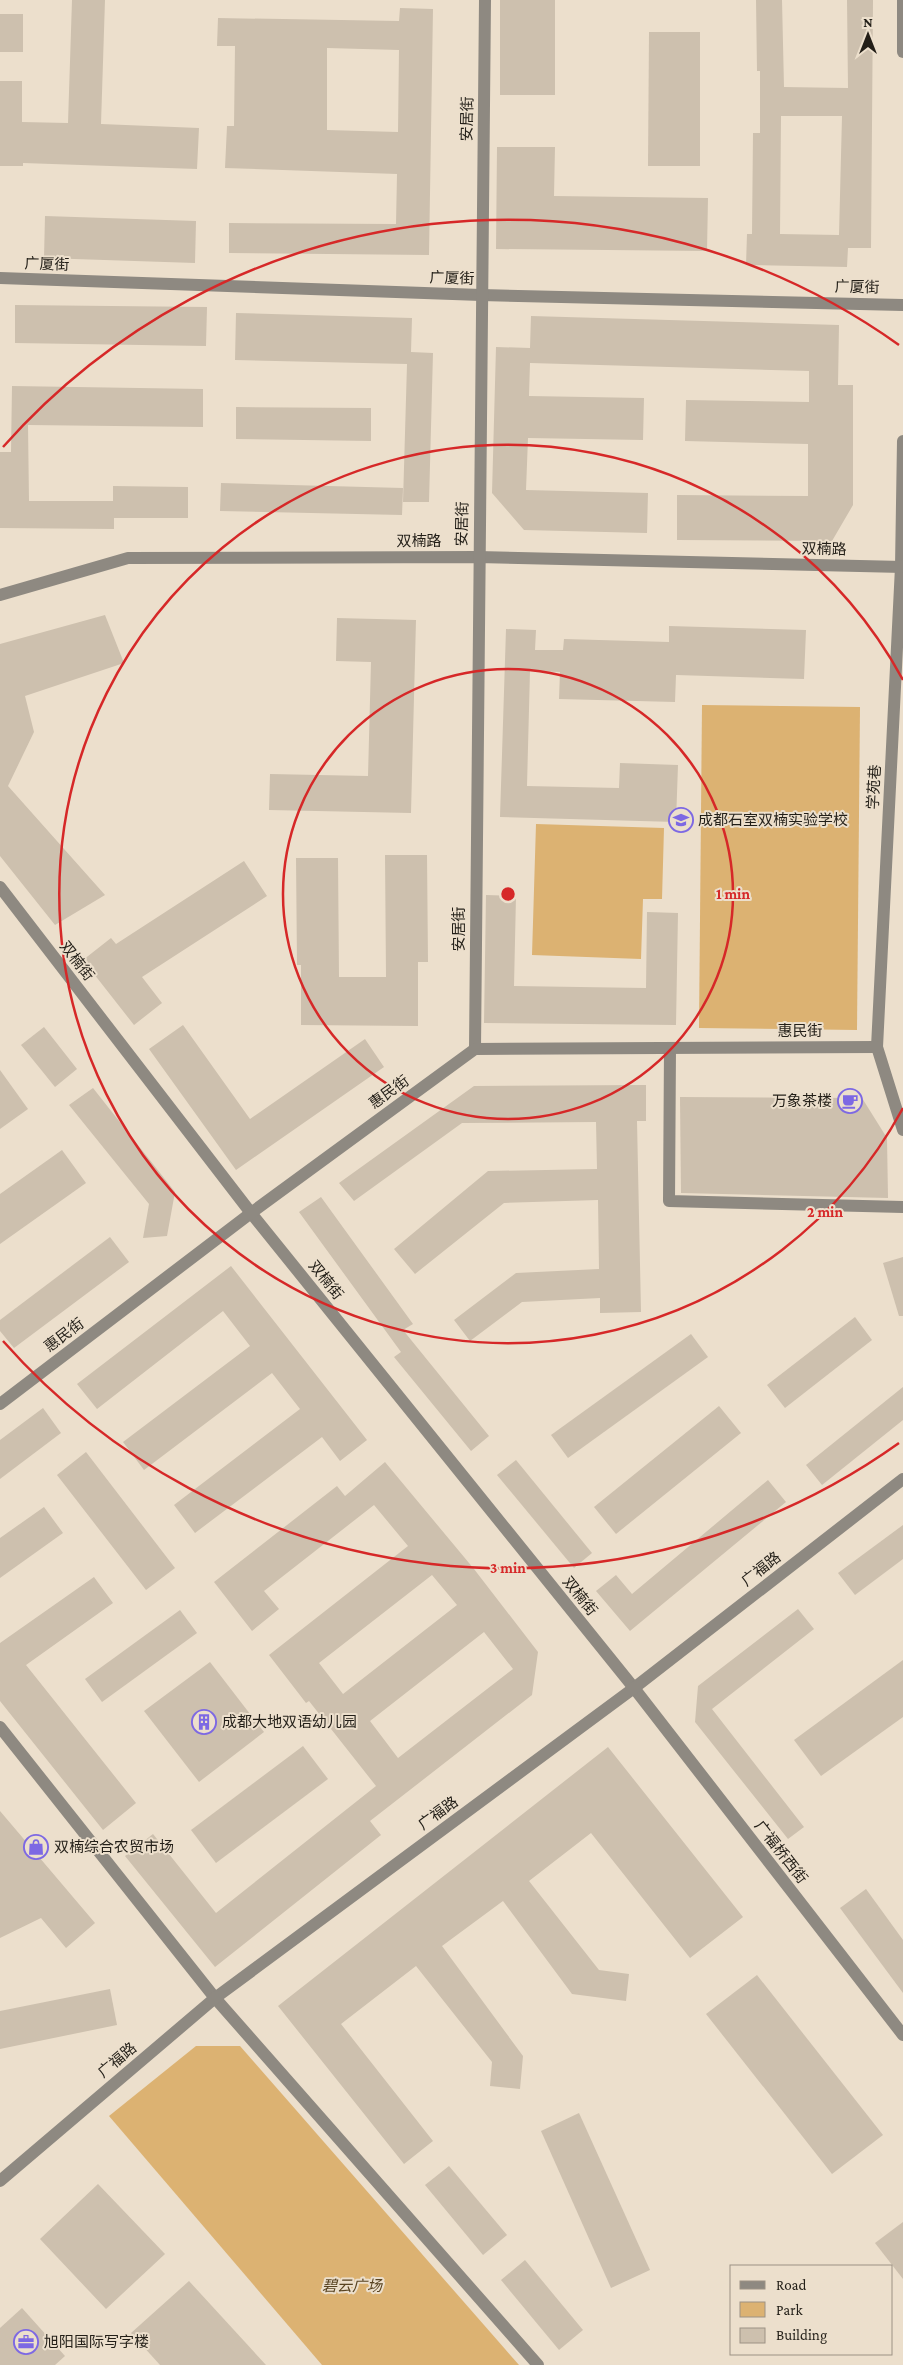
<svg xmlns="http://www.w3.org/2000/svg" width="903" height="2365" font-family="'Crimson Pro','Noto Sans SC',serif">
<rect width="100%" height="100%" fill="#ecdfcc"/>
<g fill="#dcb272">
<path d="M702 705 860 707 857 1030 699 1028Z"/>
<path d="M536 824 664 828 662 899H643L641 959 532 955Z"/>
<path d="M196 2046H240L519 2365H322L109 2116Z"/>
</g>
<g fill="#cdc0ae" fill-rule="evenodd">
<path d="M72 0H105L101 124 199 128 197 169 23 163V166H0V81H22V122L68 123Z"/>
<rect x="500" y="0" width="55" height="95"/>
<path d="M756 0H782L784 87 848 88 847 0H873L871 248H848L847 267 746 265 747 234H752L753 133H760V71H757ZM781 116H842L839 235 780 234Z"/>
<path d="M400 8 433 9 429 255 229 253V223L396 224 397 174 225 168 227 126H234L235 46H217L218 18 399 21ZM327 48 399 50 398 132 327 130Z"/>
<rect x="0" y="14" width="23" height="38"/>
<path d="M649 32H700V166H648Z"/>
<path d="M497 147H555L554 196 708 198 707 251 496 249Z"/>
<path d="M45 216 196 221 195 263 44 258Z"/>
<path d="M15 305 207 307 206 346 15 343Z"/>
<path d="M236 313 412 318 411 352 433 353 429 502H403L407 364 235 360Z"/>
<path d="M531 316 839 325 838 385H853V505L832 541 677 540V495L808 496V444L685 441 686 400 809 402V371L530 363 529 396 644 398 643 440 528 438 526 490 648 493 647 533 524 530 492 493 496 347 530 348Z"/>
<path d="M12 386 203 389V427L28 425 29 501H113V486L188 487V518H114V529L0 528V452H11Z"/>
<path d="M236 407 371 408V441L236 439Z"/>
<path d="M221 483 403 488 402 515 220 511Z"/>
<path d="M105 615 124 663 25 696 34 732 8 786 105 895 55 925 0 856V644Z"/>
<path d="M337 618 416 620 411 813 269 810 270 774 368 776 371 662 336 661Z"/>
<path d="M669 626 806 630 804 679 676 675 675 702 559 699 560 672 530 671 527 786 619 788 620 763 678 765 676 822 500 817 506 629 536 630 535 650H563L564 639 669 642Z"/>
<path d="M385 855H427L428 962H418V1026L301 1025V965H297L296 858H338L339 977H386Z"/>
<path d="M244 861 267 896 142 977 162 1003 134 1025 83 960 111 938 116 944Z"/>
<path d="M486 895 516 896 514 986 646 988 647 912 678 913 676 1025 484 1023Z"/>
<path d="M183 1025 250 1119 365 1039 384 1067 236 1170 149 1049Z"/>
<path d="M44 1027 77 1069 55 1087 21 1045Z"/>
<path d="M0 1070 28 1109 0 1129Z"/>
<path d="M646 1085V1121H637L641 1312 600 1313V1298L522 1302 470 1341 454 1320 516 1273 599 1269 598 1200 504 1203 415 1274 394 1249 488 1171 597 1169 596 1122 462 1123 354 1201 339 1183 474 1086Z"/>
<path d="M93 1088 175 1192 167 1236 143 1238 149 1204 69 1105Z"/>
<path d="M680 1097 862 1098 887 1138 888 1198 681 1193Z"/>
<path d="M62 1150 86 1183 0 1244V1194Z"/>
<path d="M321 1197 413 1324 403 1330 489 1436 471 1451 394 1357 401 1352 299 1212Z"/>
<path d="M110 1237 129 1262 14 1348 0 1331V1320Z"/>
<path d="M903 1257V1316H899L883 1263Z"/>
<path d="M231 1266 367 1440 340 1461 322 1437 195 1533 174 1505 300 1409 272 1373 144 1470 123 1442 250 1346 223 1311 97 1409 77 1384Z"/>
<path d="M855 1317 872 1340 785 1408 767 1385Z"/>
<path d="M691 1334 708 1357 568 1458 551 1435Z"/>
<path d="M903 1387V1420L822 1485 806 1465Z"/>
<path d="M719 1406 741 1433 616 1534 594 1507Z"/>
<path d="M43 1408 61 1433 0 1479V1440Z"/>
<path d="M86 1452 175 1568 146 1590 57 1475Z"/>
<path d="M516 1460 592 1553 574 1568 497 1475Z"/>
<path d="M385 1462 474 1569 538 1652 532 1695 370 1821 381 1835 215 1967 125 1856 153 1834 216 1913 376 1786 309 1701 306 1703 269 1655 408 1546 374 1505 264 1591 279 1609 252 1631 214 1582 337 1486 345 1496ZM432 1575 457 1605 343 1694 319 1663ZM484 1632 513 1669 398 1758 370 1721Z"/>
<path d="M768 1480 786 1502 630 1631 596 1591 616 1575 632 1594Z"/>
<path d="M44 1507 63 1533 0 1578V1538Z"/>
<path d="M903 1525V1559L855 1595 838 1573Z"/>
<path d="M94 1577 113 1603 26 1665 136 1803 103 1830 0 1701V1643Z"/>
<path d="M798 1609 814 1629 712 1709 804 1827 788 1839 695 1722 698 1686Z"/>
<path d="M180 1610 197 1633 102 1702 85 1679Z"/>
<path d="M903 1660V1717L821 1776 794 1740Z"/>
<path d="M210 1662 264 1732 199 1782 144 1711Z"/>
<path d="M303 1746 328 1779 216 1863 191 1830Z"/>
<path d="M608 1747 743 1917 690 1958 591 1833 529 1881 599 1970 629 1974 626 2001 572 1994 503 1901 442 1946 523 2056 520 2089 490 2086 492 2062 416 1966 341 2024 433 2141 404 2164 278 2006Z"/>
<path d="M0 1811 95 1923 66 1948 41 1918 0 1938Z"/>
<path d="M866 1889 903 1940V1993L840 1908Z"/>
<path d="M757 1975 883 2135 832 2174 706 2014Z"/>
<path d="M110 1989 117 2025 0 2049V2011Z"/>
<path d="M579 2113 650 2270 611 2288 541 2131Z"/>
<path d="M449 2166 507 2235 483 2255 425 2185Z"/>
<path d="M98 2184 165 2254 106 2309 40 2239Z"/>
<path d="M903 2222V2279L875 2243Z"/>
<path d="M525 2260 583 2330 559 2350 501 2280Z"/>
<path d="M189 2281 266 2365H160L131 2333Z"/>
<path d="M22 2308 65 2356 55 2365H0V2328Z"/>
</g>
<g fill="none" stroke-linecap="round" stroke-linejoin="round">
<g stroke="#8e8981" stroke-width="12">
<path d="M903 0V52"/>
<path d="M0 278 481 295 903 305"/>
<path d="M903 441 901 567 877 1047 903 1130"/>
<path d="M0 595 128 558 478 557 903 567"/>
<path d="M0 887 251 1213 634 1688 903 2035"/>
<path d="M670 1048 669 1201 903 1207"/>
<path d="M475 1049 485 0"/>
<path d="M0 1404 251 1213 475 1049 877 1047"/>
<path d="M0 1727 215 1998 538 2365"/>
<path d="M0 2181 215 1998 634 1688 903 1479"/>
</g>
</g>
<g fill="none" stroke="#d62828" stroke-width="2.5">
<circle cx="508" cy="894" r="225"/>
<path d="M903 1108A449 449 0 1 1 903 680"/>
<path d="M899 1443A674 674 0 0 1 3 1341M3 447A674 674 0 0 1 899 345"/>
</g>
<defs>
<symbol id="school-ring" viewBox="-11 -11 22 22"><circle r="9.5" fill="#ecdfcc" stroke="#7d68e3" stroke-width="1.5"/><path d="M0-5L7-2L0 1L-7-2ZM-4 1L0 2.5L4 1V4Q0 6-4 4Z" fill="#7d68e3"/></symbol>
<symbol id="cafe-ring" viewBox="-11 -11 22 22"><circle r="9.5" fill="#ecdfcc" stroke="#7d68e3" stroke-width="1.5"/><path d="M-5.5-4.5H6V0H3Q3 3.5 0 3.5H-2.5Q-5.5 3.5-5.5 0ZM3-3.2v2h1.7v-2ZM-6 4.5H4V6H-6Z" fill="#7d68e3"/></symbol>
<symbol id="building-ring" viewBox="-11 -11 22 22"><circle r="9.5" fill="#ecdfcc" stroke="#7d68e3" stroke-width="1.5"/><path d="M-4-6H4V6H1V3H-1V6H-4ZM-2.5-4.3h1.7v1.8h-1.7ZM.8-4.3h1.7v1.8H.8ZM-2.5-1h1.7V.8h-1.7ZM.8-1h1.7V.8H.8Z" fill="#7d68e3"/></symbol>
<symbol id="shop-ring" viewBox="-11 -11 22 22"><circle r="9.5" fill="#ecdfcc" stroke="#7d68e3" stroke-width="1.5"/><path d="M-5-2.5h2.3a2.7 3.5 0 0 1 5.4 0H5L5.5 6h-11ZM-1.5-2.5h3a1.5 2.3 0 0 0-3 0Z" fill="#7d68e3"/></symbol>
<symbol id="office-ring" viewBox="-11 -11 22 22"><circle r="9.5" fill="#ecdfcc" stroke="#7d68e3" stroke-width="1.5"/><path d="M-6-3h4V-5.5h4V-3h4V5H-6ZM-1-4.5V-3h2v-1.5ZM-6 0V1H6V0Z" fill="#7d68e3"/></symbol>
</defs>
<g fill-rule="evenodd">
<use href="#school-ring" x="667" y="806" width="28" height="28"/>
<use href="#cafe-ring" x="836" y="1087" width="28" height="28"/>
<use href="#building-ring" x="190" y="1708" width="28" height="28"/>
<use href="#shop-ring" x="22" y="1833" width="28" height="28"/>
<use href="#office-ring" x="12" y="2328" width="28" height="28"/>
</g>
<g text-anchor="middle" dominant-baseline="central" stroke-width="4" stroke-linejoin="round" paint-order="stroke">
<g font-size="15" fill="#231f18" stroke="#ecdfcc">
<text transform="translate(467 119) rotate(-89)">安居街</text>
<text transform="translate(47 264) rotate(2)">广厦街</text>
<text transform="translate(452 278) rotate(2)">广厦街</text>
<text transform="translate(857 287) rotate(1)">广厦街</text>
<text transform="translate(462 524) rotate(-89)">安居街</text>
<text x="419" y="541">双楠路</text>
<text transform="translate(824 549) rotate(1)">双楠路</text>
<text transform="translate(874 787) rotate(-87)">学苑巷</text>
<text transform="translate(459 929) rotate(-90)">安居街</text>
<text transform="translate(77 961) rotate(52)">双楠街</text>
<text x="800" y="1031">惠民街</text>
<text transform="translate(389 1092) rotate(-36)">惠民街</text>
<text transform="translate(326 1280) rotate(51)">双楠街</text>
<text transform="translate(64 1335) rotate(-37)">惠民街</text>
<text transform="translate(761 1569) rotate(-38)">广福路</text>
<text transform="translate(580 1596) rotate(51)">双楠街</text>
<text transform="translate(438 1813) rotate(-36)">广福路</text>
<text transform="translate(781 1852) rotate(52)">广福桥西街</text>
<text transform="translate(117 2060) rotate(-40)">广福路</text>
</g>
<g font-size="15" fill="#231f18" stroke="#ecdfcc" text-anchor="start">
<text x="698" y="820">成都石室双楠实验学校</text>
<text x="832" y="1101" text-anchor="end">万象茶楼</text>
<text x="222" y="1722">成都大地双语幼儿园</text>
<text x="54" y="1847">双楠综合农贸市场</text>
<text x="44" y="2342">旭阳国际写字楼</text>
</g>
<g font-size="15" font-style="italic" fill="#584321" stroke="#ecdfcc">
<text x="352" y="2286">碧云广场</text>
</g>
</g>
<circle cx="508" cy="894" r="8" fill="#d62828" stroke="#ecdfcc" stroke-width="2.5"/>
<g font-size="15" text-anchor="middle" font-weight="bold" fill="#d62828" stroke="#ecdfcc" stroke-width="4" stroke-linejoin="round" paint-order="stroke">
<text x="733" y="899">1 min</text>
<text x="825" y="1217">2 min</text>
<text x="508" y="1573">3 min</text>
</g>
<rect x="730" y="2265" width="162" height="90" fill="#ecdfcc" stroke="#9c9284"/>
<rect x="740" y="2281" width="25" height="8" fill="#8e8981" stroke="#9c9284"/>
<text x="776" y="2290" font-size="15" fill="#231f18">Road</text>
<rect x="740" y="2302" width="25" height="15" fill="#dcb272" stroke="#9c9284"/>
<text x="776" y="2315" font-size="15" fill="#231f18">Park</text>
<rect x="740" y="2328" width="25" height="15" fill="#cdc0ae" stroke="#9c9284"/>
<text x="776" y="2340" font-size="15" fill="#231f18">Building</text>
<g transform="translate(868 35)" stroke="#ecdfcc" stroke-width="4" paint-order="stroke">
<path d="M0-4L9 19L0 12L-9 19Z" fill="#231f18"/>
<text y="-8" font-size="14" font-weight="bold" text-anchor="middle" fill="#231f18">N</text>
</g>
</svg>
